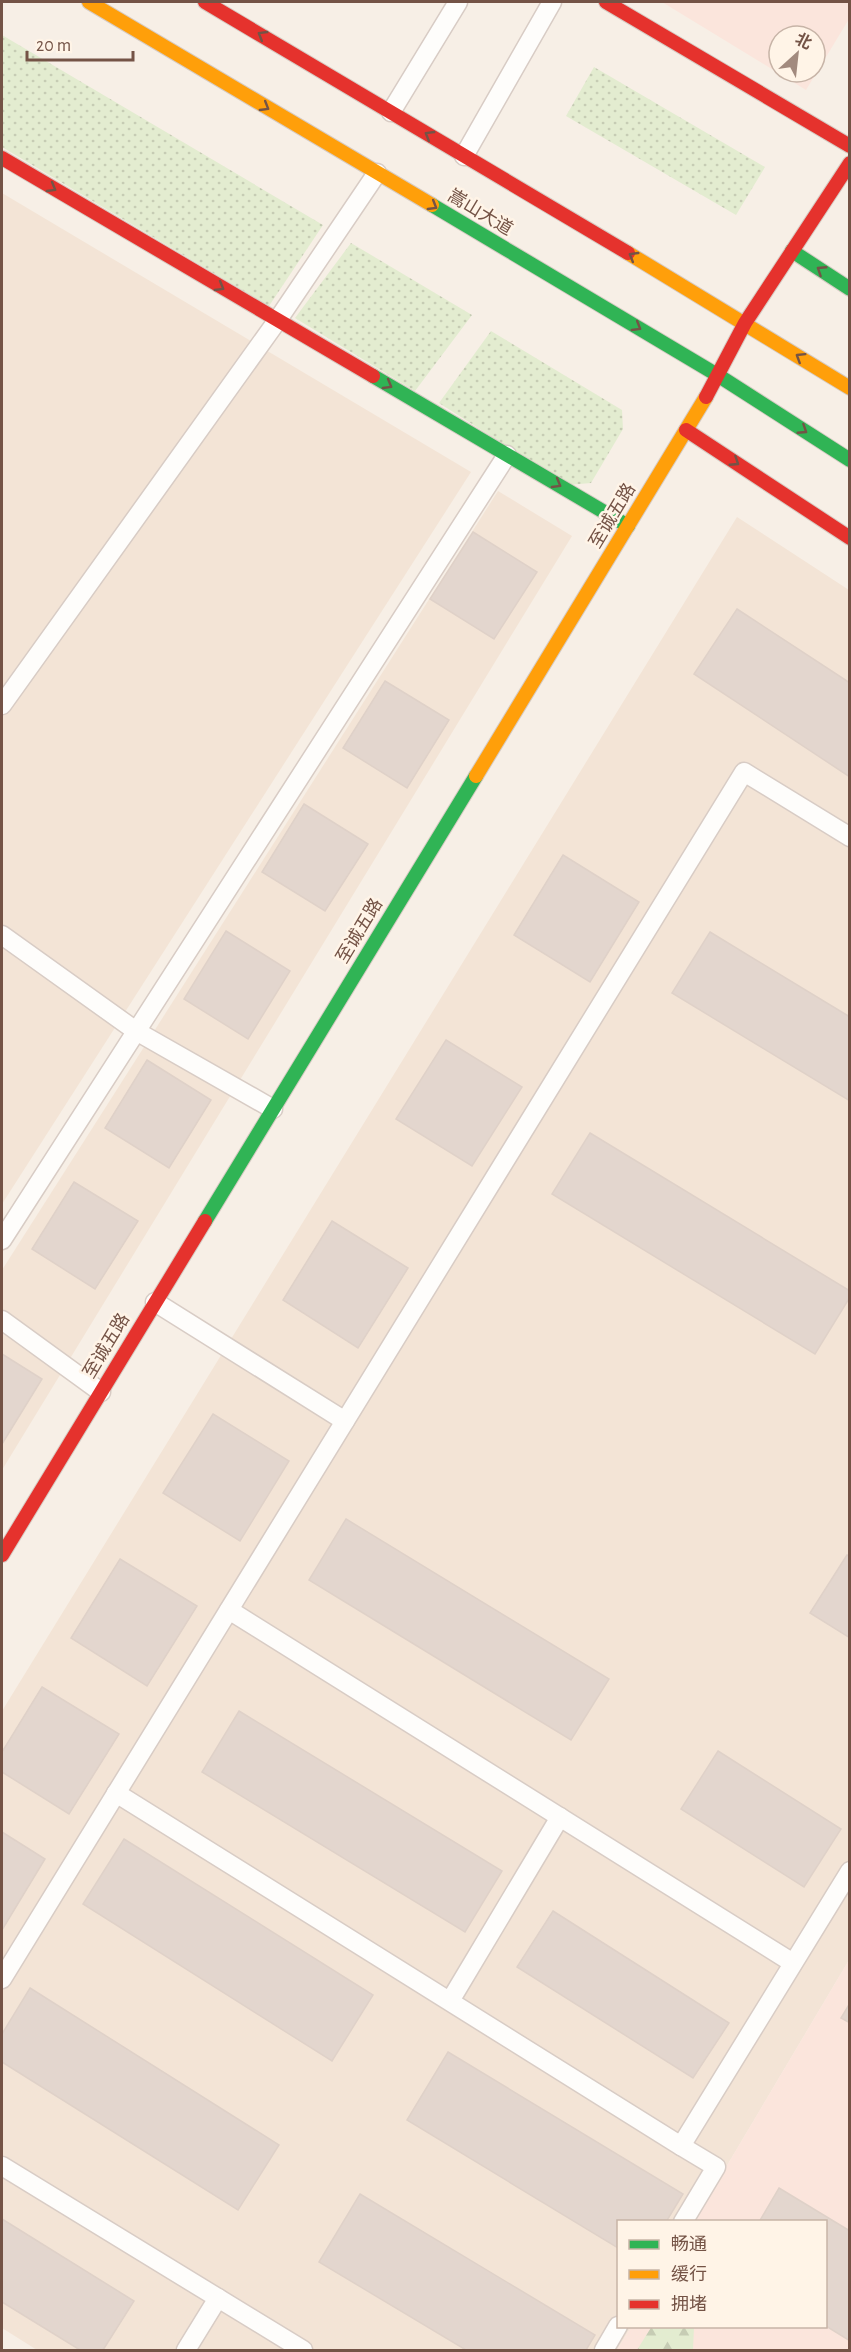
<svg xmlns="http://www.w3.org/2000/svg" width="851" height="2352" font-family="'Alegreya Sans','Noto Sans SC',sans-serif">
<defs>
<pattern id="grass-dots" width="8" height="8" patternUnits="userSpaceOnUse" patternTransform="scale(1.5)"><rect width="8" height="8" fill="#e3ecd0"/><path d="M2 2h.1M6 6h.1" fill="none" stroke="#c6ccb4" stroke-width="1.8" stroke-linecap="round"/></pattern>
<pattern id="forest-firs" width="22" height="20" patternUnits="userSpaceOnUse" patternTransform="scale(1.5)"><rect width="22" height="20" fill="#e3ecd0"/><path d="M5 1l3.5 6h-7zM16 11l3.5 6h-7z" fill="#c6ccb4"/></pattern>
</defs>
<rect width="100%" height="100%" fill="#f7efe6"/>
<g fill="#f3e4d6">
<path d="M2 193 471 472 2 1204Z"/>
<path d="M498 491 572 536 2 1470V1270Z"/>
<path d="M737 517 849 590V1960L694 2221 618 2222V2326L631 2327 617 2350H37L2 2328V1711Z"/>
</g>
<g fill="#fbe5dc" fill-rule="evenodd">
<path d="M662 2H849V19L806 90ZM779 36H815V72H779Z"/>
<path d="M849 1960V2350H617L631 2327 826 2326V2222L694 2221Z"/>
</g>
<g fill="url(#grass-dots)">
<path d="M2 35 323 225 269 306 2 147Z"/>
<path d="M594 67 765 167 736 215 566 116Z"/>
<path d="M351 243 472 315 415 391 295 318Z"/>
<path d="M491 331 622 410 623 429 591 483 568 485 439 403Z"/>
</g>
<path fill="url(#forest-firs)" d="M652 2326 694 2327 693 2350H637Z"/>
<g fill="#e3d6ce" stroke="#dfd1c8" stroke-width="1.5">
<path d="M473 532 537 572 494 639 430 599Z"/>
<path d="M737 609 850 683V777L694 674Z"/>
<path d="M385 681 449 720 407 788 343 748Z"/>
<path d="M304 804 368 844 325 911 262 872Z"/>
<path d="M563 855 639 902 590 982 514 935Z"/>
<path d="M226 931 290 971 248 1039 184 999Z"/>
<path d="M710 932 850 1017V1101L672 993Z"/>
<path d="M446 1040 522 1087 472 1166 396 1119Z"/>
<path d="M147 1060 211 1100 169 1168 105 1128Z"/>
<path d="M590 1133 850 1291V1297L815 1354 552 1194Z"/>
<path d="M74 1182 138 1221 95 1289 32 1249Z"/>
<path d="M332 1221 408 1268 358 1348 283 1300Z"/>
<path d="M2 1354 42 1379 2 1444Z"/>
<path d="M213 1414 289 1461 240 1541 163 1493Z"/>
<path d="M346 1519 609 1679 571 1740 309 1580Z"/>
<path d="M847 1555 850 1556V1638L810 1613Z"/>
<path d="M120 1559 197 1606 147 1686 71 1638Z"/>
<path d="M42 1687 119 1734 69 1814 2 1772V1752Z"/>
<path d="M239 1711 502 1871 465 1932 202 1772Z"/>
<path d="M718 1751 841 1829 804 1887 681 1809Z"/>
<path d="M2 1832 45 1859 2 1930Z"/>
<path d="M124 1839 373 1995 332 2061 83 1904Z"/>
<path d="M553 1911 729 2023 693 2078 517 1967Z"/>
<path d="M30 1988 279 2145 238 2210 2 2062V2034Z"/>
<path d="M850 2003V2023L841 2018Z"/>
<path d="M448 2052 683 2194 666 2222H618V2248L407 2120Z"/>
<path d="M779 2188 850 2231V2341L826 2326V2222H759Z"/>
<path d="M360 2194 595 2335 586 2350H466L319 2262Z"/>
<path d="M2 2219 134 2301 103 2350H80L2 2302Z"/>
</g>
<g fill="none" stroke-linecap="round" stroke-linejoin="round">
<defs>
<g id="lane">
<path d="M391 112 458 2"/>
<path d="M464 156 552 2"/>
<path d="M2 705 277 321 377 173"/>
<path d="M2 935 136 1031 273 1109"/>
<path d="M2 1240 507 455"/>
<path d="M155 1302 345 1421"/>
<path d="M2 1320 101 1392"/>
<path d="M229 1610 793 1963"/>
<path d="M116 1793 681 2146"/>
<path d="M2 1979 744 772 850 837"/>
<path d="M450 2001 560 1817"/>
<path d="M2 2166 303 2350"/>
<path d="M683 2222 716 2167 681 2146 850 1871"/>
<path d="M186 2350 218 2298"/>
<path d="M604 2350 618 2326"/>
</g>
<g id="fast">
<path d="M432 205 719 376 850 460"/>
<path d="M792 251 850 289"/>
<path d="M373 376 628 526"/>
<path d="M205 1221 476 776"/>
</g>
<g id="slow">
<path d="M89 2 432 205"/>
<path d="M628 253 850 388"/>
<path d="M476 776 706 397"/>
</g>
<g id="jam">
<path d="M205 2 628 253"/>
<path d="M606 2 850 146"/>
<path d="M2 158 373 376"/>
<path d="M706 397 745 323 850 163"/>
<path d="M686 430 850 538"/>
<path d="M2 1555 205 1221"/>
</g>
</defs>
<use href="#lane" stroke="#d8ccc5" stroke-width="21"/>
<use href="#fast" stroke="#d6cbc3" stroke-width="16"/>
<use href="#slow" stroke="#d6cbc3" stroke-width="16"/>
<use href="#jam" stroke="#d6cbc3" stroke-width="16"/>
<use href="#lane" stroke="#fefdfb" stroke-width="18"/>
<use href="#fast" stroke="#30b455" stroke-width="14"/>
<use href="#slow" stroke="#ff9f0a" stroke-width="14"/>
<use href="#jam" stroke="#e5322d" stroke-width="14"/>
</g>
<defs><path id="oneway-chevron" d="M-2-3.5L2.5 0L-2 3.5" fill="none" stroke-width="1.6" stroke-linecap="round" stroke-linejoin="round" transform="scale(1.5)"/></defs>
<g stroke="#745346">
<use href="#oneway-chevron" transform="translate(262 35) rotate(-149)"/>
<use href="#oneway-chevron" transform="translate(265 107) rotate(31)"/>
<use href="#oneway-chevron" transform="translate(429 135) rotate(-149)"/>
<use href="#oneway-chevron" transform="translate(52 188) rotate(30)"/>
<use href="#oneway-chevron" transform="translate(433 206) rotate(31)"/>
<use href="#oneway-chevron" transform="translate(633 256) rotate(-149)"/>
<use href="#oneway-chevron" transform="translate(821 270) rotate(-147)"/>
<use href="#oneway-chevron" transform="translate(220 287) rotate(30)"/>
<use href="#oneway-chevron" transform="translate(637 327) rotate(31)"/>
<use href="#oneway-chevron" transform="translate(800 357) rotate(-148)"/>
<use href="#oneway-chevron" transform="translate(388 385) rotate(30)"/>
<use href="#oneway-chevron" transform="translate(803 430) rotate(33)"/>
<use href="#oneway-chevron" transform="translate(735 462) rotate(33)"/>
<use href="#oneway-chevron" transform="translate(557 484) rotate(30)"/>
</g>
<g text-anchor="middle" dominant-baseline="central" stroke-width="5" stroke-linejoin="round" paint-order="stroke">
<g font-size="18" fill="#745346" stroke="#fff4e7">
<text transform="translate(480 213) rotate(31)">嵩山大道</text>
<text transform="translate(613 516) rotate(-59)">至诚五路</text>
<text transform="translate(360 931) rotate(-59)">至诚五路</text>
<text transform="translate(107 1346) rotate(-59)">至诚五路</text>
</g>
</g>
<rect width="851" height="2352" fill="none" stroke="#745346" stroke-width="6"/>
<rect x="617" y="2220" width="210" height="108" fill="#fff4e7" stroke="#c7b4a7" stroke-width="1.5"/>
<rect x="629" y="2240" width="30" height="9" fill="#30b455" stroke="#c7b4a7" stroke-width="1.5"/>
<text x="671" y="2250" font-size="18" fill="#745346">畅通</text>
<rect x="629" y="2270" width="30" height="9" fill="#ff9f0a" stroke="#c7b4a7" stroke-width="1.5"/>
<text x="671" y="2280" font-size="18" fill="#745346">缓行</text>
<rect x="629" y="2300" width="30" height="9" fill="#e5322d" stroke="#c7b4a7" stroke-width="1.5"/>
<text x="671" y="2310" font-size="18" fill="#745346">拥堵</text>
<g transform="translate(797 54) rotate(27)"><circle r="28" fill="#fff4e7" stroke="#c7b4a7" stroke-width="1.5"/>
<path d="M0-4.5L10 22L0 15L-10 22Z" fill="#a28a7e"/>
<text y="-9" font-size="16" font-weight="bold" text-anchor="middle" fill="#745346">北</text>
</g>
<path d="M27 51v9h106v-9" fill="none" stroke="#745346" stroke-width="3"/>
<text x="36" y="51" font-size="18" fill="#745346" stroke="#fff4e7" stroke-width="4.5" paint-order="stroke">20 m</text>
</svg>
